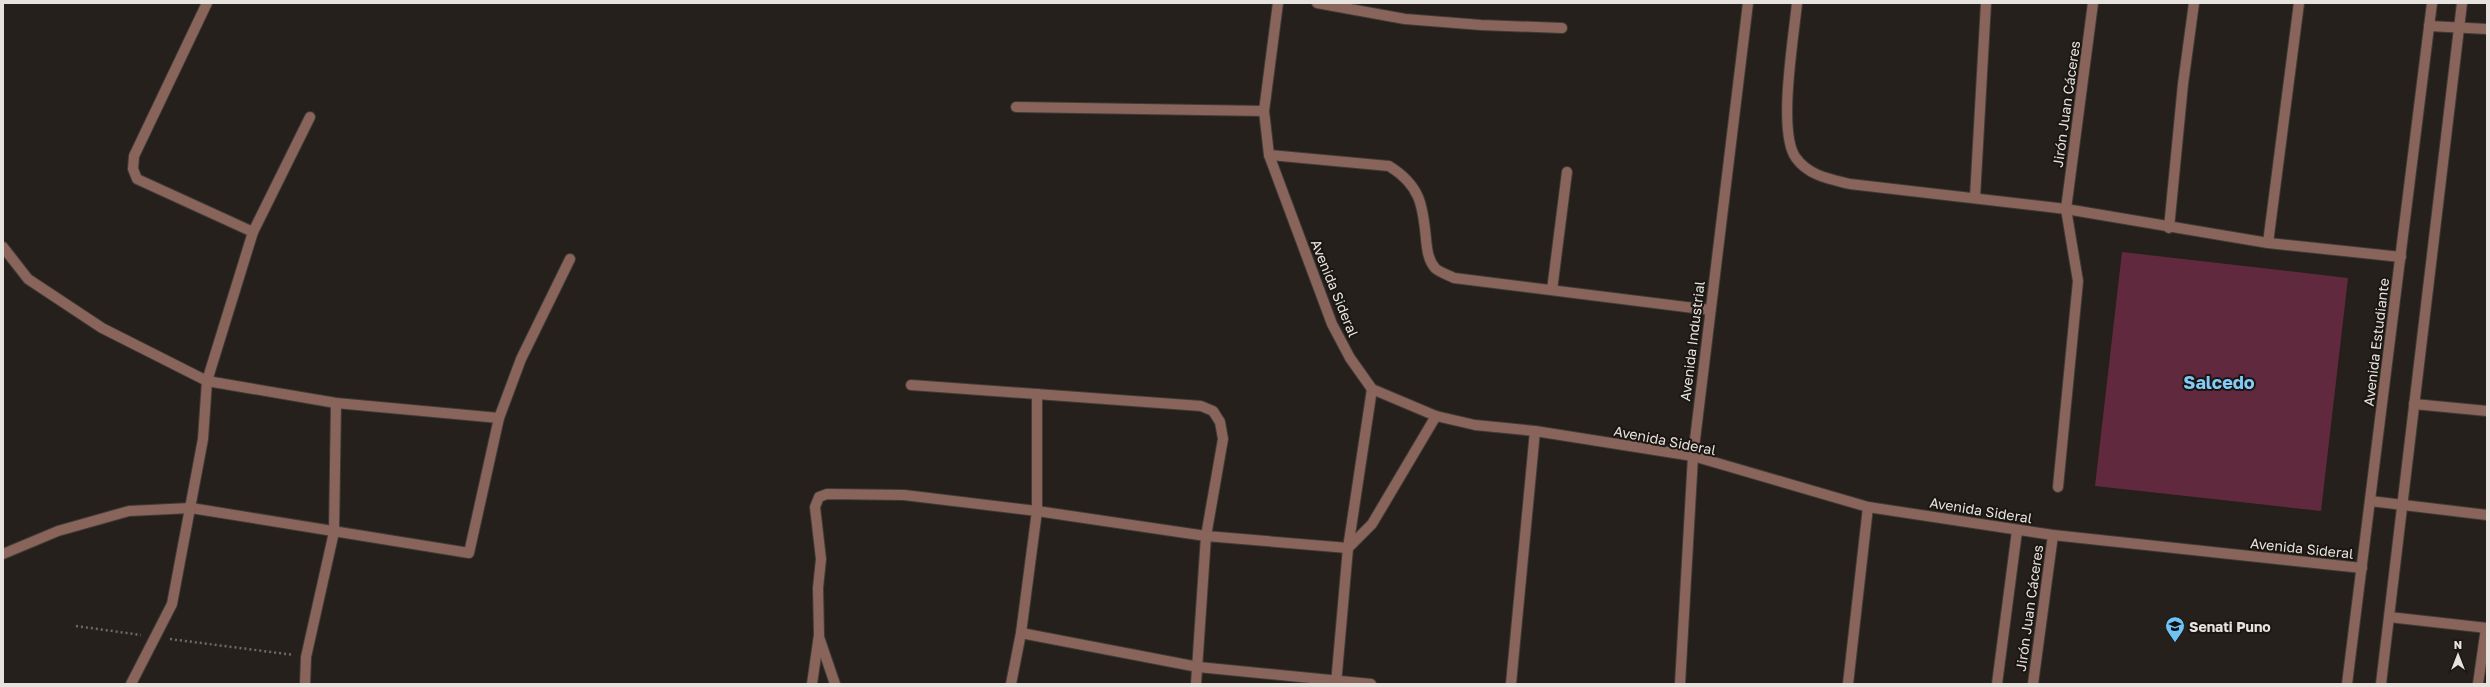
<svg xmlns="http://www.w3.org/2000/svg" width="2490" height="687" font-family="'Golos Text',sans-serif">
<rect width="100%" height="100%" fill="#25201b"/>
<path fill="#61293d" d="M2122 252 2348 278 2321 511 2095 486Z"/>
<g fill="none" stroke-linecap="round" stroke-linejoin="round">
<defs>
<g id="minor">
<path d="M207 3 134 156 133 169 137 179 253 232"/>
<path d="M1278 3 1264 111 1269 155 1332 324 1350 358 1372 389 1436 416 1475 425 1535 431 1693 456 1868 507 2053 535 2362 568"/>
<path d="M1317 3 1405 19 1481 25 1562 28"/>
<path d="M1797 3C1794 36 1777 133 1796 158 1809 176 1830 179 1850 184L2066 209 2268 243 2401 257"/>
<path d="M2429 26 2487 29"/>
<path d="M1016 107 1264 111"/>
<path d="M1269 155 1389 166C1420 185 1423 205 1426 239 1427 249 1428 260 1435 268 1439 272 1448 275 1454 278L1710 310"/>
<path d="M1975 197 1986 3"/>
<path d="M2169 228 2183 84 2194 3"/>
<path d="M2268 243 2299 3"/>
<path d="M3 247 28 279 102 328 207 381 336 403 499 418"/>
<path d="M1552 290 1567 172"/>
<path d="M911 385 1201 406 1213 411 1220 422 1223 439 1206 536 1196 684"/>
<path d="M2414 404 2487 411"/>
<path d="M2058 487 2078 281 2066 209 2093 3"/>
<path d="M2370 501 2487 515"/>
<path d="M3 554 58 531 129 511 191 508 469 553 499 418 521 359 570 259"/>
<path d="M2389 617 2487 628"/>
<path d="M1021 633 1198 667 1371 684"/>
<path d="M819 637 835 684"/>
<path d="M131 684 172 604 203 439 207 381 253 232 310 117"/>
<path d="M305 684 306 657 334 532 336 403"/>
<path d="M812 684 819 635 818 588 821 559 815 507 819 497 827 494 904 495 1037 511 1206 536 1348 548 1372 524 1436 416"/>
<path d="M1011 684 1021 633 1037 511V394"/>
<path d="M1336 684 1348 548 1372 389"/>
<path d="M1511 684 1535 431"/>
<path d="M1680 684 1693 456 1748 3"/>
<path d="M1848 684 1868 507"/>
<path d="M1997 684 2017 531"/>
<path d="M2033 684 2053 535"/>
<path d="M2347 684 2432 3"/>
<path d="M2381 684 2462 3"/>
<path d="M2478 684 2486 628"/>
</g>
</defs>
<use href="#minor" stroke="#403b36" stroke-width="12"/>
<g stroke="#6e6a65" stroke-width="2.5" stroke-dasharray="2 3" stroke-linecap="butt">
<path d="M76 626 141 635"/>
<path d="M170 639 294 655"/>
</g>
<use href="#minor" stroke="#88645b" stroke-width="10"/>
</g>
<defs>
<symbol id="university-pin" viewBox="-11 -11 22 30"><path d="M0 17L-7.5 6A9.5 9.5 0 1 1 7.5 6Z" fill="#6fc2f4" stroke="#1b1612"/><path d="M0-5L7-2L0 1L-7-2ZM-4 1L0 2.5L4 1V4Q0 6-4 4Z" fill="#111"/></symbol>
</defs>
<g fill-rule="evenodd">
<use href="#university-pin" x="2164" y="615" width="22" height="30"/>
</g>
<g text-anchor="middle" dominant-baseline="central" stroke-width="4" stroke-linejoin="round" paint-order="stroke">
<g font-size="14" fill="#e6e3df" stroke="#1b1612">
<text transform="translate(2066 104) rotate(-82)">Jirón Juan Cáceres</text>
<text transform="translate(1335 288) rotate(68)">Avenida Sideral</text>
<text transform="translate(1692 341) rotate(-83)">Avenida Industrial</text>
<text transform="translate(2376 342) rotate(-83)">Avenida Estudiante</text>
<text transform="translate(1665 440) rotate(11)">Avenida Sideral</text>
<text transform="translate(1981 510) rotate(9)">Avenida Sideral</text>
<text transform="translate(2302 548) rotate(6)">Avenida Sideral</text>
<text transform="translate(2029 608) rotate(-82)">Jirón Juan Cáceres</text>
</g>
<g font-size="14" font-weight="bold" fill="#e6e3df" stroke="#1b1612" text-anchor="start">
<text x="2189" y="626">Senati Puno</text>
</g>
<g font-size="18" font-weight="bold" fill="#82cdfc" stroke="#1b1612">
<text x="2219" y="382">Salcedo</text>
</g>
</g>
<rect width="2490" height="687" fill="none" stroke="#e6e3df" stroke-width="8"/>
<g transform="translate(2458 655)" stroke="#1b1612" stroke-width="3" paint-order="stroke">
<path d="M0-3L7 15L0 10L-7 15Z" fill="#e6e3df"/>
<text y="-6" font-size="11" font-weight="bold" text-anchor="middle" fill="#e6e3df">N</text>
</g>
</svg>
